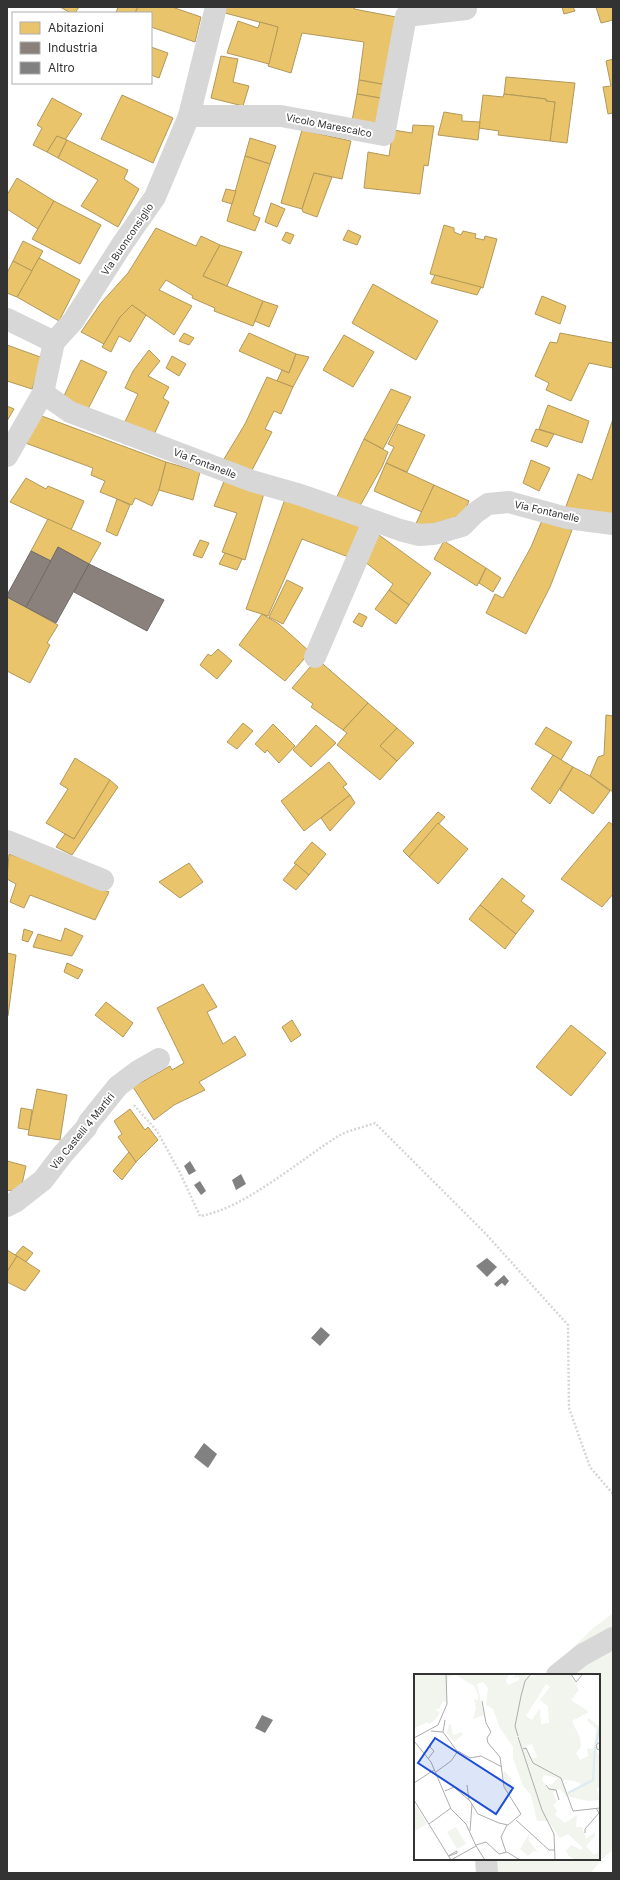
<svg xmlns="http://www.w3.org/2000/svg" width="620" height="1880" font-family="Inter,sans-serif">
<rect width="100%" height="100%" fill="#fff"/>
<path fill="#f1f5ed" d="M613 1613V1850L602 1859 591 1873H484V1859H599V1675H545L592 1629Z"/>
<g fill="#e9c46a" stroke="#b2985a">
<path d="M60 7H79L75 13H71Z"/>
<path d="M118 7H138L135 13H116Z"/>
<path d="M138 7H172L201 17 195 42 151 27V13H135Z"/>
<path d="M227 7H355L354 9 396 17 387 85 359 80 364 42 302 33 291 73 268 66 278 27 225 13Z"/>
<path d="M562 7H573L575 11 564 14Z"/>
<path d="M596 7H613V20L601 23Z"/>
<path d="M238 21 258 28 260 22 278 27 269 64 227 53Z"/>
<path d="M151 47 168 53 159 78 151 75Z"/>
<path d="M221 56 238 59 233 82 249 86 243 106 211 98Z"/>
<path d="M613 59V113L608 114 603 87 611 86 606 61Z"/>
<path d="M506 77 575 83 567 143 550 141 555 102 546 101V99L504 94Z"/>
<path d="M359 80 387 85 386 99 357 94Z"/>
<path d="M357 94 386 99 376 124 352 121Z"/>
<path d="M504 94 546 99V101L555 102 550 141 498 135 499 131 479 128 483 95 503 97Z"/>
<path d="M122 95 173 118 153 163 101 139Z"/>
<path d="M52 98 82 114 65 140 57 136 47 152 33 145 42 128 37 125Z"/>
<path d="M444 112 462 115V121L480 122 478 140 438 135Z"/>
<path d="M413 125 434 126 428 166 424 165 420 194 364 188 368 152 389 156 393 130 412 133Z"/>
<path d="M302 130 351 141 342 179 314 173 302 209 281 203Z"/>
<path d="M57 136 67 140 58 158 47 152Z"/>
<path d="M250 138 276 146 270 164 245 156Z"/>
<path d="M67 140 128 170 124 179 139 189 118 227 81 206 98 180 58 158Z"/>
<path d="M245 156 270 164 253 215 260 218 255 231 227 221Z"/>
<path d="M314 173 332 177 317 217 303 212 302 209Z"/>
<path d="M17 178 54 201 38 229 7 209V195Z"/>
<path d="M226 189 236 191 232 204 222 201Z"/>
<path d="M54 201 101 225 80 264 32 239Z"/>
<path d="M271 203 285 209 277 227 265 222Z"/>
<path d="M444 225 454 228V232L461 235 463 231 476 234 475 238 484 240 485 236 497 239 483 288 430 274Z"/>
<path d="M156 228 196 246 201 236 220 245 203 276 263 301 253 326 214 311 215 308 192 298 193 296 166 280 159 290 192 306 174 335 132 305 120 317 104 344 81 332 101 303 128 273Z"/>
<path d="M348 230 361 236 357 245 343 240Z"/>
<path d="M286 232 294 235 290 244 282 240Z"/>
<path d="M23 241 43 251 32 271 13 261Z"/>
<path d="M220 245 242 252 227 286 203 276Z"/>
<path d="M39 258 80 280 59 321 17 297Z"/>
<path d="M13 261 32 271 17 297 7 293V273Z"/>
<path d="M435 275 481 287 477 295 431 283Z"/>
<path d="M373 284 438 321 416 360 352 323Z"/>
<path d="M542 296 566 306 560 324 535 314Z"/>
<path d="M263 301 278 306 269 327 255 321Z"/>
<path d="M132 305 146 315 130 342 119 336 111 352 102 347 120 317Z"/>
<path d="M184 333 194 338 189 345 179 341Z"/>
<path d="M249 333 296 354 289 373 239 351Z"/>
<path d="M560 333 613 343V368L589 363 571 401 546 390 549 383 535 376 550 342 557 343Z"/>
<path d="M344 335 374 352 353 387 323 370Z"/>
<path d="M7 345 43 358 32 389 7 381Z"/>
<path d="M149 350 160 361 148 376 169 387 163 398 169 402 152 439 123 426 138 394 125 388 133 371Z"/>
<path d="M296 354 309 357 293 387 277 381 282 370 289 373Z"/>
<path d="M172 356 186 364 179 376 166 368Z"/>
<path d="M81 360 107 372 87 411 62 400Z"/>
<path d="M267 377 293 387 281 414 274 411 265 429 272 432 251 472 224 459 245 424Z"/>
<path d="M391 389 411 397 383 449 364 439Z"/>
<path d="M548 405 589 421 582 443 539 429Z"/>
<path d="M7 406 14 409 7 421Z"/>
<path d="M39 415 166 462 159 490 152 506 135 498 132 505 100 492 105 481 91 475 93 468 20 441Z"/>
<path d="M613 419V518L565 509 578 474 592 480Z"/>
<path d="M398 424 425 435 407 472 386 463 394 447 388 444Z"/>
<path d="M536 429 554 434 547 447 531 441Z"/>
<path d="M364 439 388 452 382 467 357 511 335 501Z"/>
<path d="M531 460 550 468 539 491 523 483Z"/>
<path d="M166 462 200 472 193 500 159 490Z"/>
<path d="M386 463 434 485 422 512 374 491Z"/>
<path d="M26 478 46 489 48 486 84 501 71 530 10 502Z"/>
<path d="M225 479 264 493 245 560 222 552 237 513 214 506Z"/>
<path d="M434 485 469 501 463 515 413 530Z"/>
<path d="M117 499 130 505 117 536 106 531Z"/>
<path d="M285 499 366 528 351 558 302 539 268 616 246 609Z"/>
<path d="M543 518 572 530 550 587 526 634 486 613 495 594 503 598 531 547Z"/>
<path d="M48 519 101 543 89 564 58 547 51 561 31 551Z"/>
<path d="M379 535 431 573 409 605 389 590 393 584 360 558Z"/>
<path d="M200 540 209 543 202 558 193 555Z"/>
<path d="M444 541 486 568 477 586 434 559Z"/>
<path d="M225 553 242 559 237 570 219 564Z"/>
<path d="M486 568 501 578 493 592 479 583Z"/>
<path d="M287 580 303 588 283 624 269 617Z"/>
<path d="M389 590 409 605 396 624 375 609Z"/>
<path d="M7 597 58 625 47 643 50 645 30 683 7 671Z"/>
<path d="M359 613 367 617 362 627 353 622Z"/>
<path d="M262 614 279 624 310 652 285 681 239 645Z"/>
<path d="M218 649 232 661 217 679 200 665 208 654 211 656Z"/>
<path d="M317 659 368 703 343 730 311 707 313 704 292 688Z"/>
<path d="M368 703 397 728 380 746 397 761 380 780 337 745 347 733 343 730Z"/>
<path d="M606 715 613 716V792L590 776 598 757 604 755Z"/>
<path d="M243 723 253 731 237 749 227 742Z"/>
<path d="M273 724 295 746 279 763 267 750 265 753 255 744Z"/>
<path d="M316 725 336 743 311 767 293 750Z"/>
<path d="M546 727 572 742 561 760 535 744Z"/>
<path d="M397 728 414 743 397 761 380 746Z"/>
<path d="M553 755 573 767 550 804 531 789Z"/>
<path d="M75 758 110 780 74 839 46 823 68 789 60 784Z"/>
<path d="M329 762 347 784 343 787 350 795 304 831 281 801Z"/>
<path d="M573 767 590 776 610 791 593 814 560 790Z"/>
<path d="M110 780 118 787 72 855 56 847 65 834 74 839Z"/>
<path d="M350 795 355 803 330 831 321 818Z"/>
<path d="M438 812 445 817 409 857 403 851Z"/>
<path d="M609 822 613 825V894L602 907 561 879Z"/>
<path d="M438 823 468 849 438 884 409 857Z"/>
<path d="M312 842 326 854 309 875 294 863Z"/>
<path d="M9 854 39 864 109 892 95 920 30 895 24 908 10 902 16 884 7 879Z"/>
<path d="M189 863 203 882 180 898 159 882Z"/>
<path d="M296 864 309 875 296 890 283 880Z"/>
<path d="M502 878 525 896 521 901 534 911 516 934 480 905Z"/>
<path d="M480 905 516 934 505 949 469 919Z"/>
<path d="M65 928 83 936 72 956 33 947 38 934 61 941Z"/>
<path d="M24 929 33 932 28 942 22 940Z"/>
<path d="M7 953 16 955 8 1016H7Z"/>
<path d="M67 963 83 970 78 979 64 972Z"/>
<path d="M203 984 217 1007 207 1012 223 1044 235 1036 246 1055 199 1082 205 1090 174 1105 154 1120 133 1087 170 1066 172 1070 184 1063 157 1008Z"/>
<path d="M106 1002 133 1023 123 1037 95 1015Z"/>
<path d="M292 1020 301 1035 291 1042 282 1027Z"/>
<path d="M571 1025 606 1053 571 1096 536 1067Z"/>
<path d="M37 1089 67 1095 60 1140 28 1135Z"/>
<path d="M21 1108 32 1110 29 1130 18 1128Z"/>
<path d="M130 1109 145 1130 148 1127 158 1140 136 1162 118 1137 122 1134 114 1121Z"/>
<path d="M129 1152 136 1162 122 1180 113 1171Z"/>
<path d="M7 1161 26 1166 20 1193 7 1190Z"/>
<path d="M23 1246 33 1253 26 1262 15 1255Z"/>
<path d="M7 1250 17 1256 7 1272Z"/>
<path d="M17 1256 40 1271 25 1291 7 1282V1272Z"/>
</g>
<g fill="#8a817c" stroke="#706a66">
<path d="M58 547 89 564 56 623 26 607Z"/>
<path d="M31 551 51 561 26 607 7 597V595Z"/>
<path d="M89 564 164 600 147 631 74 592Z"/>
</g>
<g fill="#818181">
<path d="M190 1161 196 1171 189 1175 184 1166Z"/>
<path d="M241 1174 246 1184 236 1190 232 1180Z"/>
<path d="M200 1181 206 1191 201 1195 194 1185Z"/>
<path d="M487 1258 497 1267 487 1277 476 1266Z"/>
<path d="M504 1275 509 1281 505 1286 502 1283 497 1287 494 1284Z"/>
<path d="M321 1327 330 1335 320 1346 311 1338Z"/>
<path d="M204 1443 217 1454 208 1468 194 1457Z"/>
<path d="M262 1715 273 1720 265 1733 255 1728Z"/>
</g>
<g fill="none" stroke-linecap="round" stroke-linejoin="round">
<path stroke="#d6d6d6" stroke-width="2.5" stroke-dasharray="2 2" stroke-linecap="butt" d="M134 1105 157 1131 180 1173 200 1216C244 1209 301 1159 340 1135 350 1130 364 1127 375 1123L485 1233 568 1325 569 1408 590 1467 613 1494"/>
<g stroke="#d7d7d7" stroke-width="22">
<path d="M189 116H281L384 135 406 16 466 9"/>
<path d="M7 319 54 342"/>
<path d="M43 393 70 412 252 481 301 495 400 530 419 535 434 534 445 531 462 526 475 513 488 504 509 502 567 518 613 524"/>
<path d="M7 456 43 393 54 342 73 321 123 243 155 197 189 116 216 7"/>
<path d="M315 657 373 522"/>
<path d="M7 841 103 880"/>
<path d="M7 1206 15 1202 43 1180 62 1155 86 1128 89 1122 118 1086 138 1071 159 1059"/>
<path d="M557 1675 582 1655 613 1638"/>
<path d="M486 1859 487 1873"/>
</g>
</g>
<g text-anchor="middle" dominant-baseline="central" stroke-width="4" stroke-linejoin="round" paint-order="stroke">
<g font-size="10" fill="#333" stroke="#fff">
<text transform="translate(329 125) rotate(11)">Vicolo Marescalco</text>
<text transform="translate(127 239) rotate(-56)">Via Buonconsiglio</text>
<text transform="translate(205 463) rotate(21)">Via Fontanelle</text>
<text transform="translate(547 511) rotate(13)">Via Fontanelle</text>
<text transform="translate(82 1131) rotate(-51)">Via Castelli 4 Martiri</text>
</g>
</g>
<g transform="translate(414 1674)">
<rect width="186" height="186" fill="#fff"/>
<path d="M0 0H95L92 7 94 11 105 6V3L98 4 104 0 119 3 121 0H156L165 16 157 26 175 38 158 47 166 64 167 73 162 79 166 86 174 82 173 74 179 75 181 65 182 55 173 46 175 44 184 52 186 49 183 78 186 81V113L183 114 186 126 174 127 152 122 146 115 139 118 143 128 139 131 143 137 141 141 151 149 163 141 162 153H168L172 165 181 158V162L172 172 180 181 186 178V186H162L155 182 152 177 157 171 167 176 169 174 154 160 146 164 134 147H123L117 121 109 112 99 84V73L86 54 79 35 72 31 74 14 69 8 63 10 70 41 59 45 62 35 60 25 64 26V20L60 12 42 1 34 3 32 29 29 27 25 35H21L26 39 20 47 15 50 13 48 1 54ZM132 10 136 13 126 26 134 32 135 49 127 50 126 34 118 46 112 42ZM118 70 123 83 122 84H118L111 72ZM130 101 144 104 134 115 128 106ZM151 105 166 109 167 112 153 119 149 108ZM35 50H37L39 61 48 58 49 60 40 68 33 59ZM91 97 97 105 98 120 91 117 89 99ZM3 133 13 150 1 157 0 134ZM42 153 52 170 43 175 33 158ZM115 160V167L124 178 120 177 114 182 106 175Z" fill="#f1f5ed" fill-rule="evenodd"/>
<path fill="none" stroke="#ddebf3" stroke-width="2" d="M182 70 186 53M154 119 179 106 181 73"/>
<path fill="none" stroke="#adadad" stroke-width="1" d="M157 0 162 8 169 0M17 57 29 58 43 77M29 58 31 46M104 62 101 52 107 22 111 7 117 0M104 63 128 136 140 160 141 186M0 64 24 51 33 30 32 0M0 67 17 88 37 135 52 150 62 172M186 68 182 71 183 75 186 76M109 75 112 74 119 89 147 104 159 137 186 134M14 85 20 77 16 73 17 70M22 98 37 87 44 77 56 84 67 82 88 93M0 109 20 96M53 111 55 126M132 111 135 115 142 116 145 126M31 117 40 113 56 127 64 140 85 149 94 151 107 140 90 113 86 83 74 69 73 64 77 58 72 49 68 27M0 126 37 186M102 146 135 176H141M15 150 37 134M56 157 58 130M171 159V155L185 139 182 134M62 171 72 168 85 180 93 178 106 186M62 172 71 186M92 178 87 163 93 151M34 182 43 177V179L35 182M37 186 62 172"/>
<path fill="#1d4ed8" fill-opacity="0.15" stroke="#1d4ed8" stroke-width="2" d="M21 64 99 114 82 140 4 89Z"/>
<rect width="186" height="186" fill="none" stroke="#333" stroke-width="2"/>
</g>
<rect width="620" height="1880" fill="none" stroke="#333333" stroke-width="16"/>
<rect x="12" y="12" width="140" height="72" fill="#ffffff" stroke="#adadad"/>
<rect x="20" y="22" width="20" height="12" fill="#e9c46a" stroke="#adadad"/>
<text x="48" y="32" font-size="12" fill="#333333">Abitazioni</text>
<rect x="20" y="42" width="20" height="12" fill="#8a817c" stroke="#adadad"/>
<text x="48" y="52" font-size="12" fill="#333333">Industria</text>
<rect x="20" y="62" width="20" height="12" fill="#818181" stroke="#adadad"/>
<text x="48" y="72" font-size="12" fill="#333333">Altro</text>
</svg>
